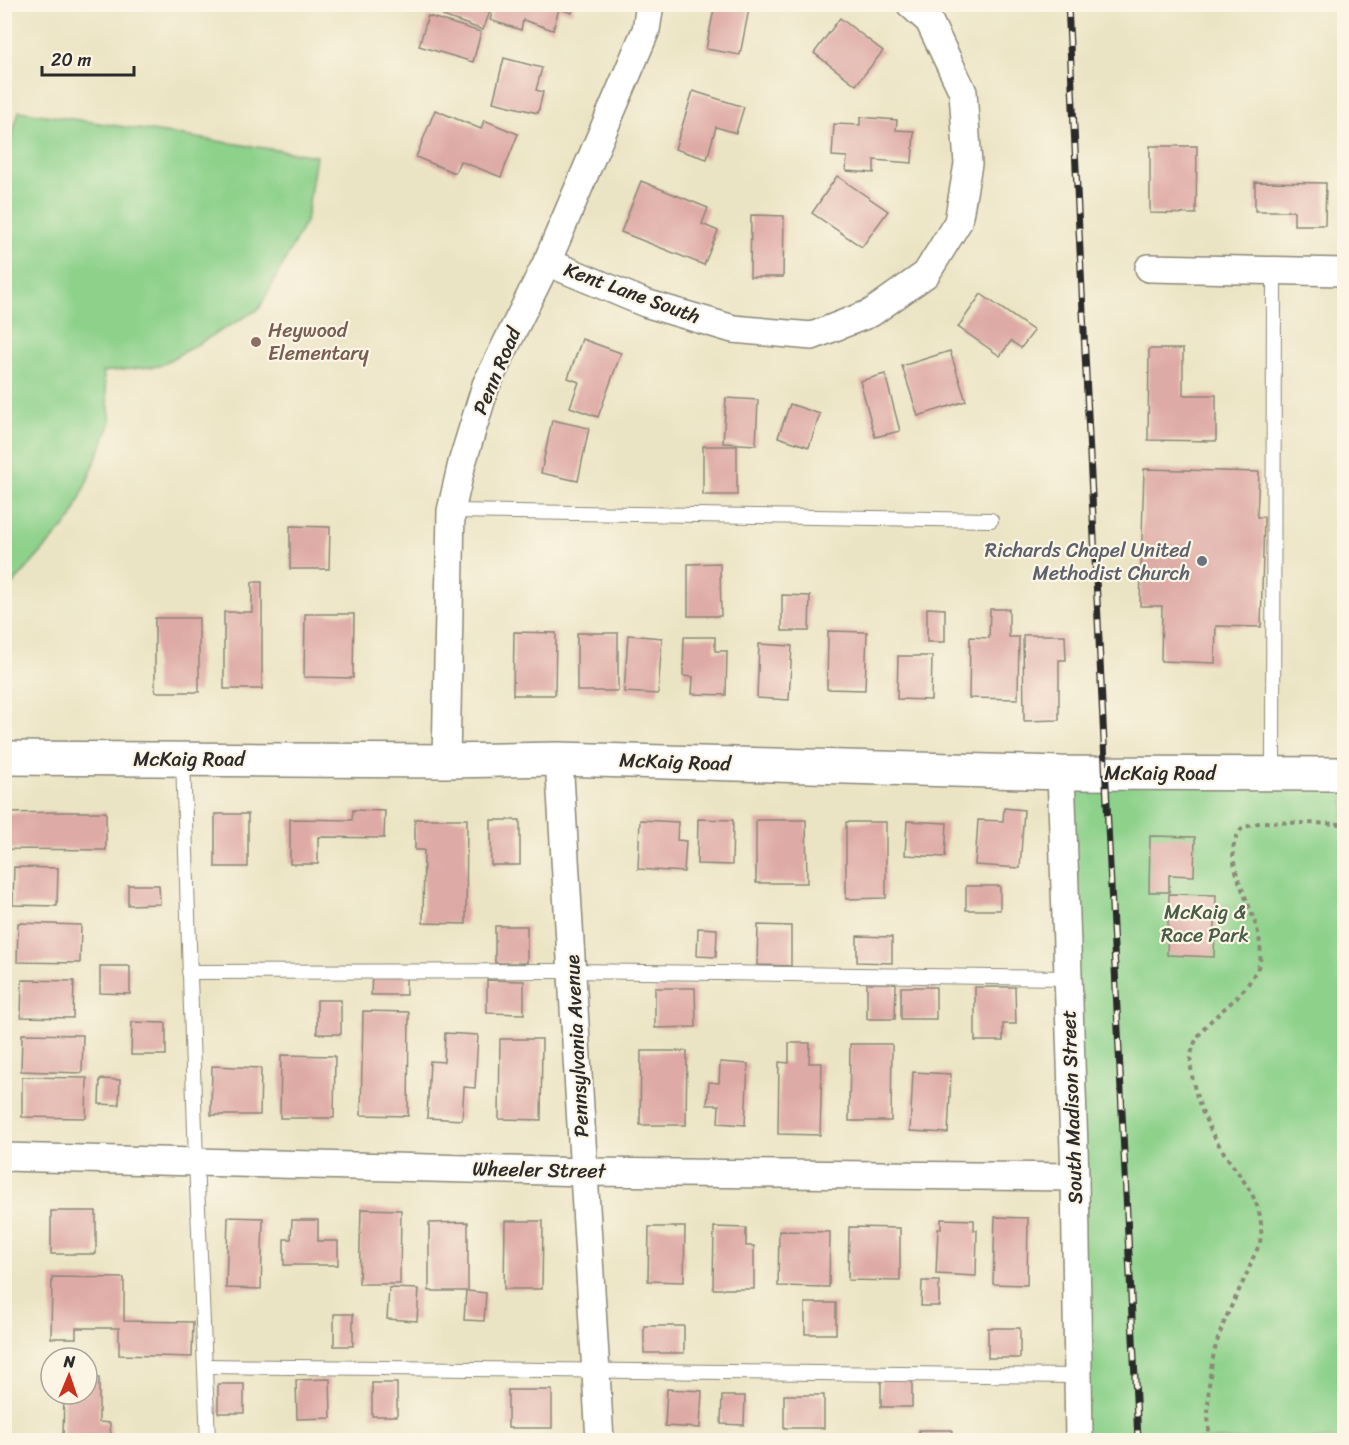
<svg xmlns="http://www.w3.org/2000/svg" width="1349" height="1445" font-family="Sriracha,sans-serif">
<rect width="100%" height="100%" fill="#fcf5e5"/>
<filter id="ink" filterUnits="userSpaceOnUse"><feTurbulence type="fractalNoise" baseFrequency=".0167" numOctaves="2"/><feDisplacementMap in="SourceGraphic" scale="12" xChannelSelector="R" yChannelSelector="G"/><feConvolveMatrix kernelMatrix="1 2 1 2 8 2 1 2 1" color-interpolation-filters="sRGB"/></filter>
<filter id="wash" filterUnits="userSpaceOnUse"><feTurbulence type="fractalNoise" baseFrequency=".008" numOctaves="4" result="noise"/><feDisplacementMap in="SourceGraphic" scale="24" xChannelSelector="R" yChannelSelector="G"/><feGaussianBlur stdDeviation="1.35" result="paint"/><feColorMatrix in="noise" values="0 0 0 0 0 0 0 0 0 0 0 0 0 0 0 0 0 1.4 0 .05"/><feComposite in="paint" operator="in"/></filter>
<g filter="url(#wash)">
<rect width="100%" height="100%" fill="#ebe4c4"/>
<g fill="#8dd18b" stroke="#5c7e5b" stroke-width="1.5">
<path d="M19 111 316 156 306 221 259 309 159 366 103 372 111 422 72 518 5 593 4 163Z"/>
<path d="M1061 773 1344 775V1440H1078Z"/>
</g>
<g id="blocks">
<g fill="#deaaa5">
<path d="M715 4 749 9 740 55 706 49Z"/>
<path d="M448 5H468L490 12 483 30 443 16Z"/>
<path d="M495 5H574L572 13 559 9 553 30 523 20 521 30 490 20Z"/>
<path d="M428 16 481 32 473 62 419 46Z"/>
<path d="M840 18 883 51 856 85 814 53Z"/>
<path d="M504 58 542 68 536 90 543 92 538 113 493 102Z"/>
<path d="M693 91 744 107 736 133 716 127 707 159 675 149Z"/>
<path d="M435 110 481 129 484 120 518 134 501 177 460 161 455 173 416 157Z"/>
<path d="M860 117 897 120 896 130 914 131 912 163 874 160V173L846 171 847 157 832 156 834 124 860 125Z"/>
<path d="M1150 146H1197L1196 214 1150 213Z"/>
<path d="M837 176 888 211 862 247 812 213Z"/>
<path d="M641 181 708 208 702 224 718 231 704 265 621 232Z"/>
<path d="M1255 182 1326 183 1325 225H1294V211H1255Z"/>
<path d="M751 215 784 216 783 277H750Z"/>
<path d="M981 294 1034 331 1021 348 1011 341 1000 356 958 327Z"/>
<path d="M582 339 621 353 598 417 570 407 579 382 568 378Z"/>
<path d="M1149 349H1183V395H1216V441L1148 440Z"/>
<path d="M950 351 966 401 918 416 902 366Z"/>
<path d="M885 374 900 431 875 437 860 381Z"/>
<path d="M726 398 758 400 756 445 723 443Z"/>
<path d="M790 404 820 414 809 447 778 437Z"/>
<path d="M552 420 589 428 578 481 541 473Z"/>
<rect x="703" y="446" width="34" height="49"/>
<path d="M1144 469 1259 472 1257 517H1264L1261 627 1216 626 1215 663 1161 661 1162 606H1140Z"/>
<path d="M290 526 330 527 329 569H290Z"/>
<path d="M720 563 721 616H688V564Z"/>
<path d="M252 582H262V689H224V612H252Z"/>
<path d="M782 595 810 596 809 631H782Z"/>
<path d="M927 608 945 609V642H927Z"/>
<path d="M990 609H1009V637H1019L1018 699 969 698 970 637 989 638Z"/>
<path d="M305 614H354L353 678 304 677Z"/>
<rect x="155" y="618" width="44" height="74"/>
<path d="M828 631 867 632 865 690 827 689Z"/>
<path d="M514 632 556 633 555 695H513Z"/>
<rect x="577" y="633" width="41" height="58"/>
<path d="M628 635 662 638 658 694 624 692Z"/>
<path d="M1023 635H1065L1066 660H1059V720L1024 721Z"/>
<path d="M684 637H715V651H727L726 695 692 694 693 677 683 676Z"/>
<path d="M759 644 792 646 789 700 757 698Z"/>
<path d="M898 656H932L931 700 897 699Z"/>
<path d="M1004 808 1024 810 1020 868 975 865 978 820 1003 821Z"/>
<path d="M353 810 385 811 384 838 318 837V864H290V819L352 820Z"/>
<path d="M62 812H106V850L4 849 5 813Z"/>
<rect x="215" y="814" width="33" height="53"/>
<path d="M415 819H467L466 924 423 923 424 850H415Z"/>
<path d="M698 819 733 820 732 865 697 864Z"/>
<rect x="491" y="820" width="29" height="45"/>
<path d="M640 820 678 822 677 840 686 841 684 872 638 869Z"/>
<path d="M756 820H806L807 883H756Z"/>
<path d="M907 821 947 823 945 857 905 855Z"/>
<path d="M846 822H886V898L846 899Z"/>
<path d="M1150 836 1195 837 1194 876 1169 875V892H1149Z"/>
<path d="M14 867 58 868 57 906 13 905Z"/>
<path d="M128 885H159L160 904 128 905Z"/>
<rect x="966" y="886" width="34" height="24"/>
<path d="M1169 894 1216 895 1214 957 1167 955Z"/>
<path d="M18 923 81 925 80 963 17 962Z"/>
<path d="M758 925 791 926V966L757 965Z"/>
<rect x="495" y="926" width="32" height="37"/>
<path d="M698 928 717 929 716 957 697 956Z"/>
<path d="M857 936 892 937V963L857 962Z"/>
<path d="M100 966H130V994L100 993Z"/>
<path d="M406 971V995H371L372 972Z"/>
<path d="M22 980 74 981 73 1018 21 1017Z"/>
<path d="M487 980 524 981V1014L487 1013Z"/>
<path d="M867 983H896L895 1019H867Z"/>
<rect x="901" y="987" width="35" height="32"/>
<path d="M975 987H1015L1016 1024H1003V1041H975Z"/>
<path d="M655 988H695L696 1027 655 1028Z"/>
<rect x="317" y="1000" width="24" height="34"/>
<path d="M363 1011 409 1012 408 1116 361 1115Z"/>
<path d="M132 1022 166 1023V1055H131Z"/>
<path d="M445 1033 478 1035 475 1088 464 1087 462 1120 427 1118 430 1061 444 1062Z"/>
<path d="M22 1034 83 1035 82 1073 21 1071Z"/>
<path d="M500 1039H542L541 1120 499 1119Z"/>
<path d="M789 1043H810L809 1063H822L820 1135 778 1134 779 1062 789 1063Z"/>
<path d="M850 1044H892L891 1121H849Z"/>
<path d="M641 1051H687L686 1125H640Z"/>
<path d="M281 1055 335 1056 334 1118H280Z"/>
<path d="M720 1062 748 1064 745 1125 718 1123 719 1105H707L709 1082 719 1083Z"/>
<path d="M212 1066 261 1068 260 1115H211Z"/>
<path d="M913 1072 951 1074 948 1133 910 1131Z"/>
<path d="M22 1077 87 1078 86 1118 22 1117Z"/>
<path d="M100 1079 120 1080 119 1105 99 1104Z"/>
<path d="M361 1209 401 1210 400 1284H359Z"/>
<rect x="51" y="1211" width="45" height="43"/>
<path d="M228 1217 263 1218 261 1289 226 1288Z"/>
<path d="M995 1217 1028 1218 1027 1285 993 1284Z"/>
<path d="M941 1219 974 1220V1230H977L976 1276 936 1274 938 1229H941Z"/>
<path d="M292 1220H318V1241H338V1265H284V1239H291Z"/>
<path d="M505 1221H543L542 1289H504Z"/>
<path d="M468 1222V1291L486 1293 484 1321 464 1320 466 1291H429V1223Z"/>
<path d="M649 1227H685L684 1282 648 1281Z"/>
<path d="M714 1227 746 1228V1246H754V1289H713Z"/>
<path d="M849 1227 900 1228V1281L848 1280Z"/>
<path d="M779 1231 830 1232 829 1287 778 1286Z"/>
<path d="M52 1277 124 1278V1321L193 1322 192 1357 119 1355V1328H76V1338H51Z"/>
<path d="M922 1281H939V1306H921Z"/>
<path d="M389 1288 419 1289 417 1321 387 1319Z"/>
<rect x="805" y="1303" width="31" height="31"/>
<rect x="334" y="1314" width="19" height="32"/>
<rect x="644" y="1326" width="40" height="27"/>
<rect x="988" y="1328" width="32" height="30"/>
<path d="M87 1378H99V1422L110 1423 111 1439H63L64 1394H87Z"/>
<path d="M912 1378V1407H881V1379Z"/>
<path d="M330 1379 331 1418 297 1419 296 1380Z"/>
<rect x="372" y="1383" width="25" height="33"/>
<rect x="218" y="1384" width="26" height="29"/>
<path d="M667 1389 702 1391 700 1428 665 1426Z"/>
<rect x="508" y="1390" width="44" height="38"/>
<rect x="784" y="1395" width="40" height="33"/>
<path d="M722 1396H745L744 1425 721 1424Z"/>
<rect x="919" y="1430" width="33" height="10"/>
</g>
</g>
</g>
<g filter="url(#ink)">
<use href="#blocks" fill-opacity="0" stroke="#8b8878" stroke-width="1.5"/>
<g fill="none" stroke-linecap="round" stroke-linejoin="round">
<defs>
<g id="lane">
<path d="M451 511 991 520"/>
<path d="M183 759 196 1162 208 1440"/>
<path d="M1273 773 1274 271"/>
<path d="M189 972 572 971 1068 978"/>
<path d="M205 1366 1078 1376"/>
</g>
<g id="street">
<path d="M547 262 645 303 733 329 812 336 871 313 926 274 958 222 968 164 963 92 929 21 910 4"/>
<path d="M1149 268 1344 272"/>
<path d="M559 759 600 1440"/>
<path d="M446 761 451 511 462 463 486 385 547 262 646 30 650 4"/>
<path d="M1061 773 1075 1177 1079 1440"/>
<path d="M4 1157 584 1172 1075 1177"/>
</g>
<path id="secondary" d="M4 758 446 761 559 759 1061 773 1344 774"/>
</defs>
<use href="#lane" stroke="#8b8878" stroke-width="16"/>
<use href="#street" stroke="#8b8878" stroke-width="30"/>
<use href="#secondary" stroke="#8b8878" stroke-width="36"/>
<path stroke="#8b8878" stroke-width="4" stroke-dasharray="4.5 4.5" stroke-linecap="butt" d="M1210 1440C1206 1407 1208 1365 1220 1333 1229 1307 1244 1284 1253 1258 1256 1252 1260 1244 1261 1237 1264 1198 1240 1179 1221 1148 1206 1124 1194 1097 1191 1068 1186 1023 1237 1010 1254 974 1256 971 1259 966 1260 962 1266 921 1227 878 1234 844 1235 839 1239 833 1242 828L1262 822 1344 824"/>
<use href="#lane" stroke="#fff" stroke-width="14"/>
<use href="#street" stroke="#fff" stroke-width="27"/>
<use href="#secondary" stroke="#fff" stroke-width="33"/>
<defs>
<path id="rail" d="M1068 4 1138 1440"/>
</defs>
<use href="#rail" stroke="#2b2b2b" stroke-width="7"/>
<use href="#rail" stroke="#fcf5e5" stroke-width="4.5" stroke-dasharray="14" stroke-linecap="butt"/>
</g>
</g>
<circle fill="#8d6e63" stroke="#fcf5e5" stroke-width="2" cx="256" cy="342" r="6"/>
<circle fill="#6b7280" stroke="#fcf5e5" stroke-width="2" cx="1202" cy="561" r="6"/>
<g text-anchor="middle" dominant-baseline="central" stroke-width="4.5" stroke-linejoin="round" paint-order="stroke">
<g font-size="20" fill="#2b2b2b" stroke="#fcf5e5">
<text transform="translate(632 293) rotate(20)">Kent Lane South</text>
<text transform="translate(497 371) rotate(-67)">Penn Road</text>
<text x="189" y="759">McKaig Road</text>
<text transform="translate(675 762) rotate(2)">McKaig Road</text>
<text x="1160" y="773">McKaig Road</text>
<text transform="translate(577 1046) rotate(-93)">Pennsylvania Avenue</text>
<text transform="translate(1072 1107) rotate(-92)">South Madison Street</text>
<text transform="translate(539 1170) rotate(1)">Wheeler Street</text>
</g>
<g font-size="20" fill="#785e54" stroke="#fcf5e5" text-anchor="start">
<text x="268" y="330">Heywood<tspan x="268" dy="23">Elementary</tspan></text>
</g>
<g font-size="20" fill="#5b616d" stroke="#fcf5e5" text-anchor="end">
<text x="1190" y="550">Richards Chapel United<tspan x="1190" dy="23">Methodist Church</tspan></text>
</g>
<g font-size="20" fill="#485d48" stroke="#fcf5e5">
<text x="1205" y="912">McKaig &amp;<tspan x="1205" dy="23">Race Park</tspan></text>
</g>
</g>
<rect width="1349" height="1445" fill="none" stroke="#fcf5e5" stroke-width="24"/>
<g transform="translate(69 1376) rotate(2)"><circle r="28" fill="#fcf5e5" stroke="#a8a49b" stroke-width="1.5"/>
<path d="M0-4.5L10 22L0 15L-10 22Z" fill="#c8321e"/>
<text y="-9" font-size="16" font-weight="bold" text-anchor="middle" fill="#2b2b2b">N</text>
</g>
<path d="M42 66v9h92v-9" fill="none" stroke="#2b2b2b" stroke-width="3"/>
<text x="51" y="66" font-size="18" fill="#2b2b2b" stroke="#fcf5e5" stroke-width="4.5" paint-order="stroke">20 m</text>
</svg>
